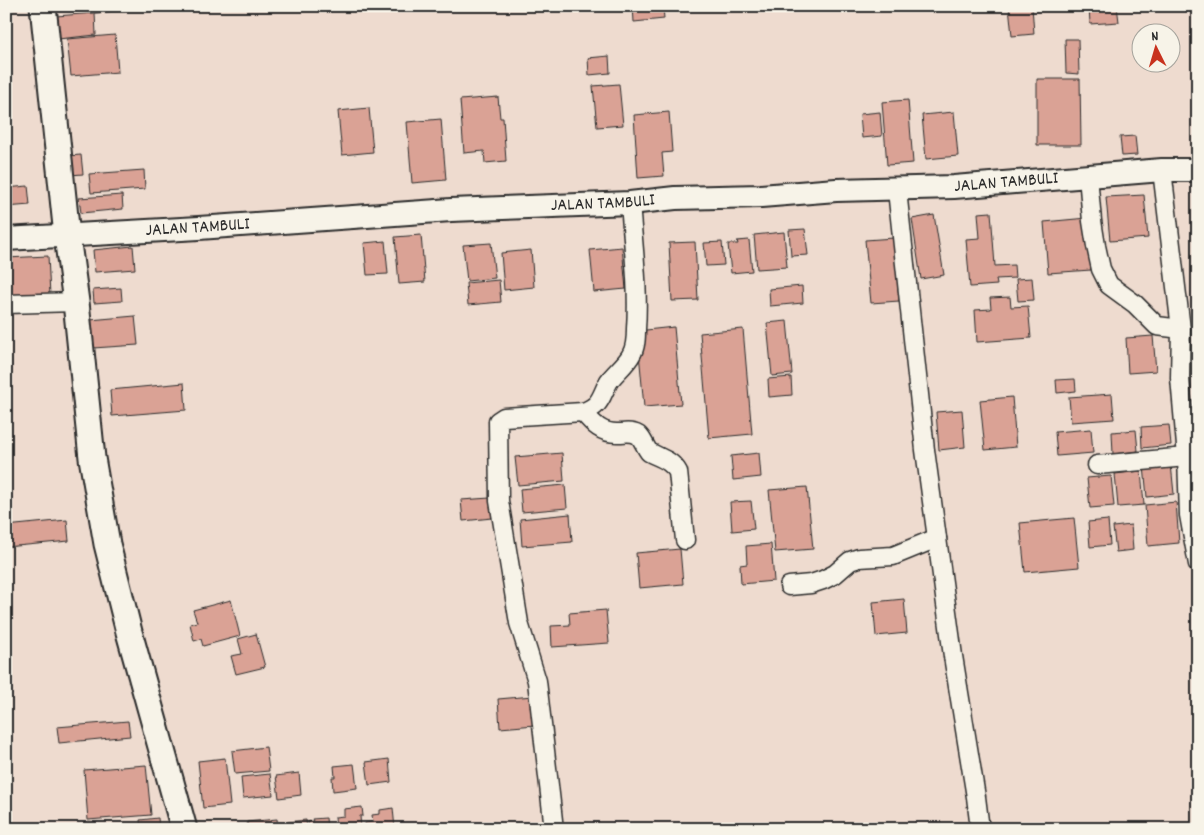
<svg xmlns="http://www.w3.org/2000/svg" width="1204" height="835" font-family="Dekko,sans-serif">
<rect width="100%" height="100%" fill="#eedbcf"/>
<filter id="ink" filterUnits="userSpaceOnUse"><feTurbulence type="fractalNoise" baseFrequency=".02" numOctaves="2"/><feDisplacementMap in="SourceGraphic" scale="10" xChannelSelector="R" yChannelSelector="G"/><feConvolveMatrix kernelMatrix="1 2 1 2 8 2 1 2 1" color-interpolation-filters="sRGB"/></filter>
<g filter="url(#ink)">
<g fill="#daa295" stroke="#2b2b2b">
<path d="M95 6H135V9L96 13Z"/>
<path d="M633 6H663L664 19 634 22Z"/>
<path d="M1009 6H1032L1034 34 1012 36Z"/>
<path d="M1089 6H1117L1119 22 1090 24Z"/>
<path d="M95 13 96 35 58 39 56 16Z"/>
<path d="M115 35 118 72 71 76 67 39Z"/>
<path d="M1065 39H1078L1079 74 1066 73Z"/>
<path d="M609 56 610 73 589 75 588 58Z"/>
<path d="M1037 79H1080L1081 145H1037Z"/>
<path d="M619 84 623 125 597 127 593 86Z"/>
<path d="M498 97 500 118H503L506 161 485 163 484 151 464 153 460 100Z"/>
<path d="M908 100 913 163 887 165 882 102Z"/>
<path d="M369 108 373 152 342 155 338 111Z"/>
<path d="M669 112 672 152 662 153 664 176 638 178 634 115Z"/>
<path d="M880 112 882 136 862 138 860 114Z"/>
<path d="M954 112 958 156 926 159 922 115Z"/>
<path d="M441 119 446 180 412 183 407 122Z"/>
<path d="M1135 136 1137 155 1122 156 1120 137Z"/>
<path d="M81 155 83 174 70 175 68 156Z"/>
<path d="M144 170 145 189 91 193 89 174Z"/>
<path d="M28 186 30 205 6 207V188Z"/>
<path d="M122 195 123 209 81 213 79 198Z"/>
<path d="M1144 195 1148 238 1110 241 1106 197Z"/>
<path d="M991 212 995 266 1014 265 1015 278 996 279 997 285 970 287 966 239 980 238 978 213Z"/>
<path d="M934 215 944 275 921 279 912 219Z"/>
<path d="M1087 218 1091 270 1048 273 1044 222Z"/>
<path d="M805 229 808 255 791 256 789 230Z"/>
<path d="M784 232 787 267 757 269 754 235Z"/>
<path d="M421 235 425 282 399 284 395 237Z"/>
<path d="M894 238 899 301 871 303 865 240Z"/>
<path d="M749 240 752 271 731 273 728 244H738L737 241Z"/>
<path d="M385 241 388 274 367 275 364 243Z"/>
<path d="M695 242 698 300 672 301 669 243Z"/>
<path d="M722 242 724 265 706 266 704 243Z"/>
<path d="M491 243 495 278 467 281 463 245Z"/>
<path d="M133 246 135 269 95 272 93 250Z"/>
<path d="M622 247 626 289 594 292 590 250Z"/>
<path d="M531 250 534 287 504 290 501 253Z"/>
<path d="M48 256 50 295 6 297V258Z"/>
<path d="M1032 278 1034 300 1018 301 1016 279Z"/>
<path d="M499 280 501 302 468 305 466 283Z"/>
<path d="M802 286 803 303 770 306 769 289Z"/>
<path d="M121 288 122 301 94 303 93 290Z"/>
<path d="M1010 297 1011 307 1028 306 1031 338 977 342 975 310 991 309 990 298Z"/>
<path d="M135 316 138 345 93 348 90 320Z"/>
<path d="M787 321 792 374 772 376 767 323Z"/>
<path d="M674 327 681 404 644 407 637 331Z"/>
<path d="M743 329 752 434 709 438 700 333Z"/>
<path d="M1153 336 1156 371 1128 373 1126 338Z"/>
<path d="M791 377 792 395 769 397 768 379Z"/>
<path d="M1075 379 1076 391 1057 393 1056 380Z"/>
<path d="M184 383 186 410 112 416 110 390Z"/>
<path d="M1112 394 1114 419 1071 422 1069 397Z"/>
<path d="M1012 397 1016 447 985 450 980 400Z"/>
<path d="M962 410 965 447 939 450 936 412Z"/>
<path d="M1169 425 1171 445 1142 448 1141 427Z"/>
<path d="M1091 429 1093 453 1057 456 1055 432Z"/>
<path d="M1136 430 1138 451 1113 454 1112 432Z"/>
<path d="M562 453 564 481 518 485 515 457Z"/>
<path d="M759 453 761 477 733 480 731 456Z"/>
<path d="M1171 464 1174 494 1147 497 1144 466Z"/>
<path d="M1141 471 1144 505 1118 507 1115 474Z"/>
<path d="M1111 476 1114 506 1090 508 1087 478Z"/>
<path d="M565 485 567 508 522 512 520 489Z"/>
<path d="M807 487 813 549 775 552 769 490Z"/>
<path d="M490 498 492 518 463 521 461 500Z"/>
<path d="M751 501 754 529 732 531 730 502Z"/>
<path d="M1176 502 1179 543 1148 546 1145 505Z"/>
<path d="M570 514 572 542 522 546 520 519Z"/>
<path d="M1074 518 1079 567 1025 572 1020 523Z"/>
<path d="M67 520 69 541 6 547V526Z"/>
<path d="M1108 520 1110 545 1090 547 1088 522Z"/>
<path d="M1131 525 1133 550 1116 552 1113 527Z"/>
<path d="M771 544 774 581 741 584 740 565 747 564 746 546Z"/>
<path d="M680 549 683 584 639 588 636 553Z"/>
<path d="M904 599 907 633 876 636 873 602Z"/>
<path d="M231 600 240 636 203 646 201 639 194 641 190 624 197 622 193 610Z"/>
<path d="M606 610 609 643 552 647 551 626 570 625 569 613Z"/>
<path d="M256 634 265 667 236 674 231 656 242 654 238 639Z"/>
<path d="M533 696 535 725 500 728 498 699Z"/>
<path d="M128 721 130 736 59 743 57 727Z"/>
<path d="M266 747 269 771 235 774 232 751Z"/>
<path d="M225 758 230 805 203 808 198 761Z"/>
<path d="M389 759 391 782 369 785 366 762Z"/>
<path d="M354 764 357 788 333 791 332 777H335L334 766Z"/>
<path d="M146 765 151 815 88 820 84 770Z"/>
<path d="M299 773 301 795 279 798 276 776Z"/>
<path d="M270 774 273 795 243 798 241 777Z"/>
<path d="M362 807 363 816H360L361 829H336L335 817 344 816V809Z"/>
<path d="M393 808 395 829H366L365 823 373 822 372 815 380 814V810Z"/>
<path d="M158 818 159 829H141L140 820Z"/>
<path d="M326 818 327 829H309L308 822 313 821 312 819Z"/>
<path d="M277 819 278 829H248L247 822Z"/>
<path d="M306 820 307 829H289L288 822Z"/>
</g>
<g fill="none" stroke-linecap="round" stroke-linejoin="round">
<defs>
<g id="minor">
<path d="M1162 170 1181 329"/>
<path d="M1088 176 1092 221 1096 246 1101 269 1109 285 1135 304 1157 326 1181 329 1180 378 1187 457 1189 515 1198 564"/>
<path d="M897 190 925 450 953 656 976 797 980 829"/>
<path d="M6 304 76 302"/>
<path d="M583 412C593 424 602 434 619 433 626 433 631 431 638 435 643 439 645 447 649 452 660 458 671 460 678 472L685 540"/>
<path d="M1097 465 1198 456"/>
<path d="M789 586 811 584 823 580 835 574 850 561 859 558 893 556 937 538"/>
<path d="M554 829 537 681 519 623 499 501 498 421 504 417 583 412C602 405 600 397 609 381 616 372 627 363 631 355 636 347 636 337 636 329 639 287 633 245 630 203"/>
</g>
<g id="tertiary">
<path id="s1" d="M6 239 199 228 451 210 630 203 675 198 761 196 836 190 954 187 1162 170H1198"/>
</g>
<path id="secondary" d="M43 6 67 236 76 302 92 458 107 544 129 632 184 829"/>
</defs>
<use href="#minor" stroke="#2b2b2b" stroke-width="21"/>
<use href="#tertiary" stroke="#2b2b2b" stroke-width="26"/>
<use href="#secondary" stroke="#2b2b2b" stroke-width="29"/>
<use href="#minor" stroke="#f7f3e8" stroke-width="18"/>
<use href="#tertiary" stroke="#f7f3e8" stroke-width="22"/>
<use href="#secondary" stroke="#f7f3e8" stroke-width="25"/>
</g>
</g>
<g text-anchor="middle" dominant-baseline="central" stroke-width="4.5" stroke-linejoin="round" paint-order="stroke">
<g font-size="18" fill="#2b2b2b" stroke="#f7f3e8">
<text stroke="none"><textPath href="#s1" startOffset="1002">JALAN TAMBULI</textPath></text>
<text stroke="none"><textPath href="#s1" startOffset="598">JALAN TAMBULI</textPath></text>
<text stroke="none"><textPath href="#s1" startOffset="192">JALAN TAMBULI</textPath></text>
</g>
</g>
<rect width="1204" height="835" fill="none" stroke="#f7f3e8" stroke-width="25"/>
<rect x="12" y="12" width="1179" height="810" fill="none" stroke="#2b2b2b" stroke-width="2" filter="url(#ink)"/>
<g transform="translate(1156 48) rotate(355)"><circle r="24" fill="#f7f3e8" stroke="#a5a39c"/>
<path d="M0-4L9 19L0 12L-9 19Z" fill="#c8321e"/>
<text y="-8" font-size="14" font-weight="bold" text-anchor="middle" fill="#2b2b2b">N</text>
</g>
</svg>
